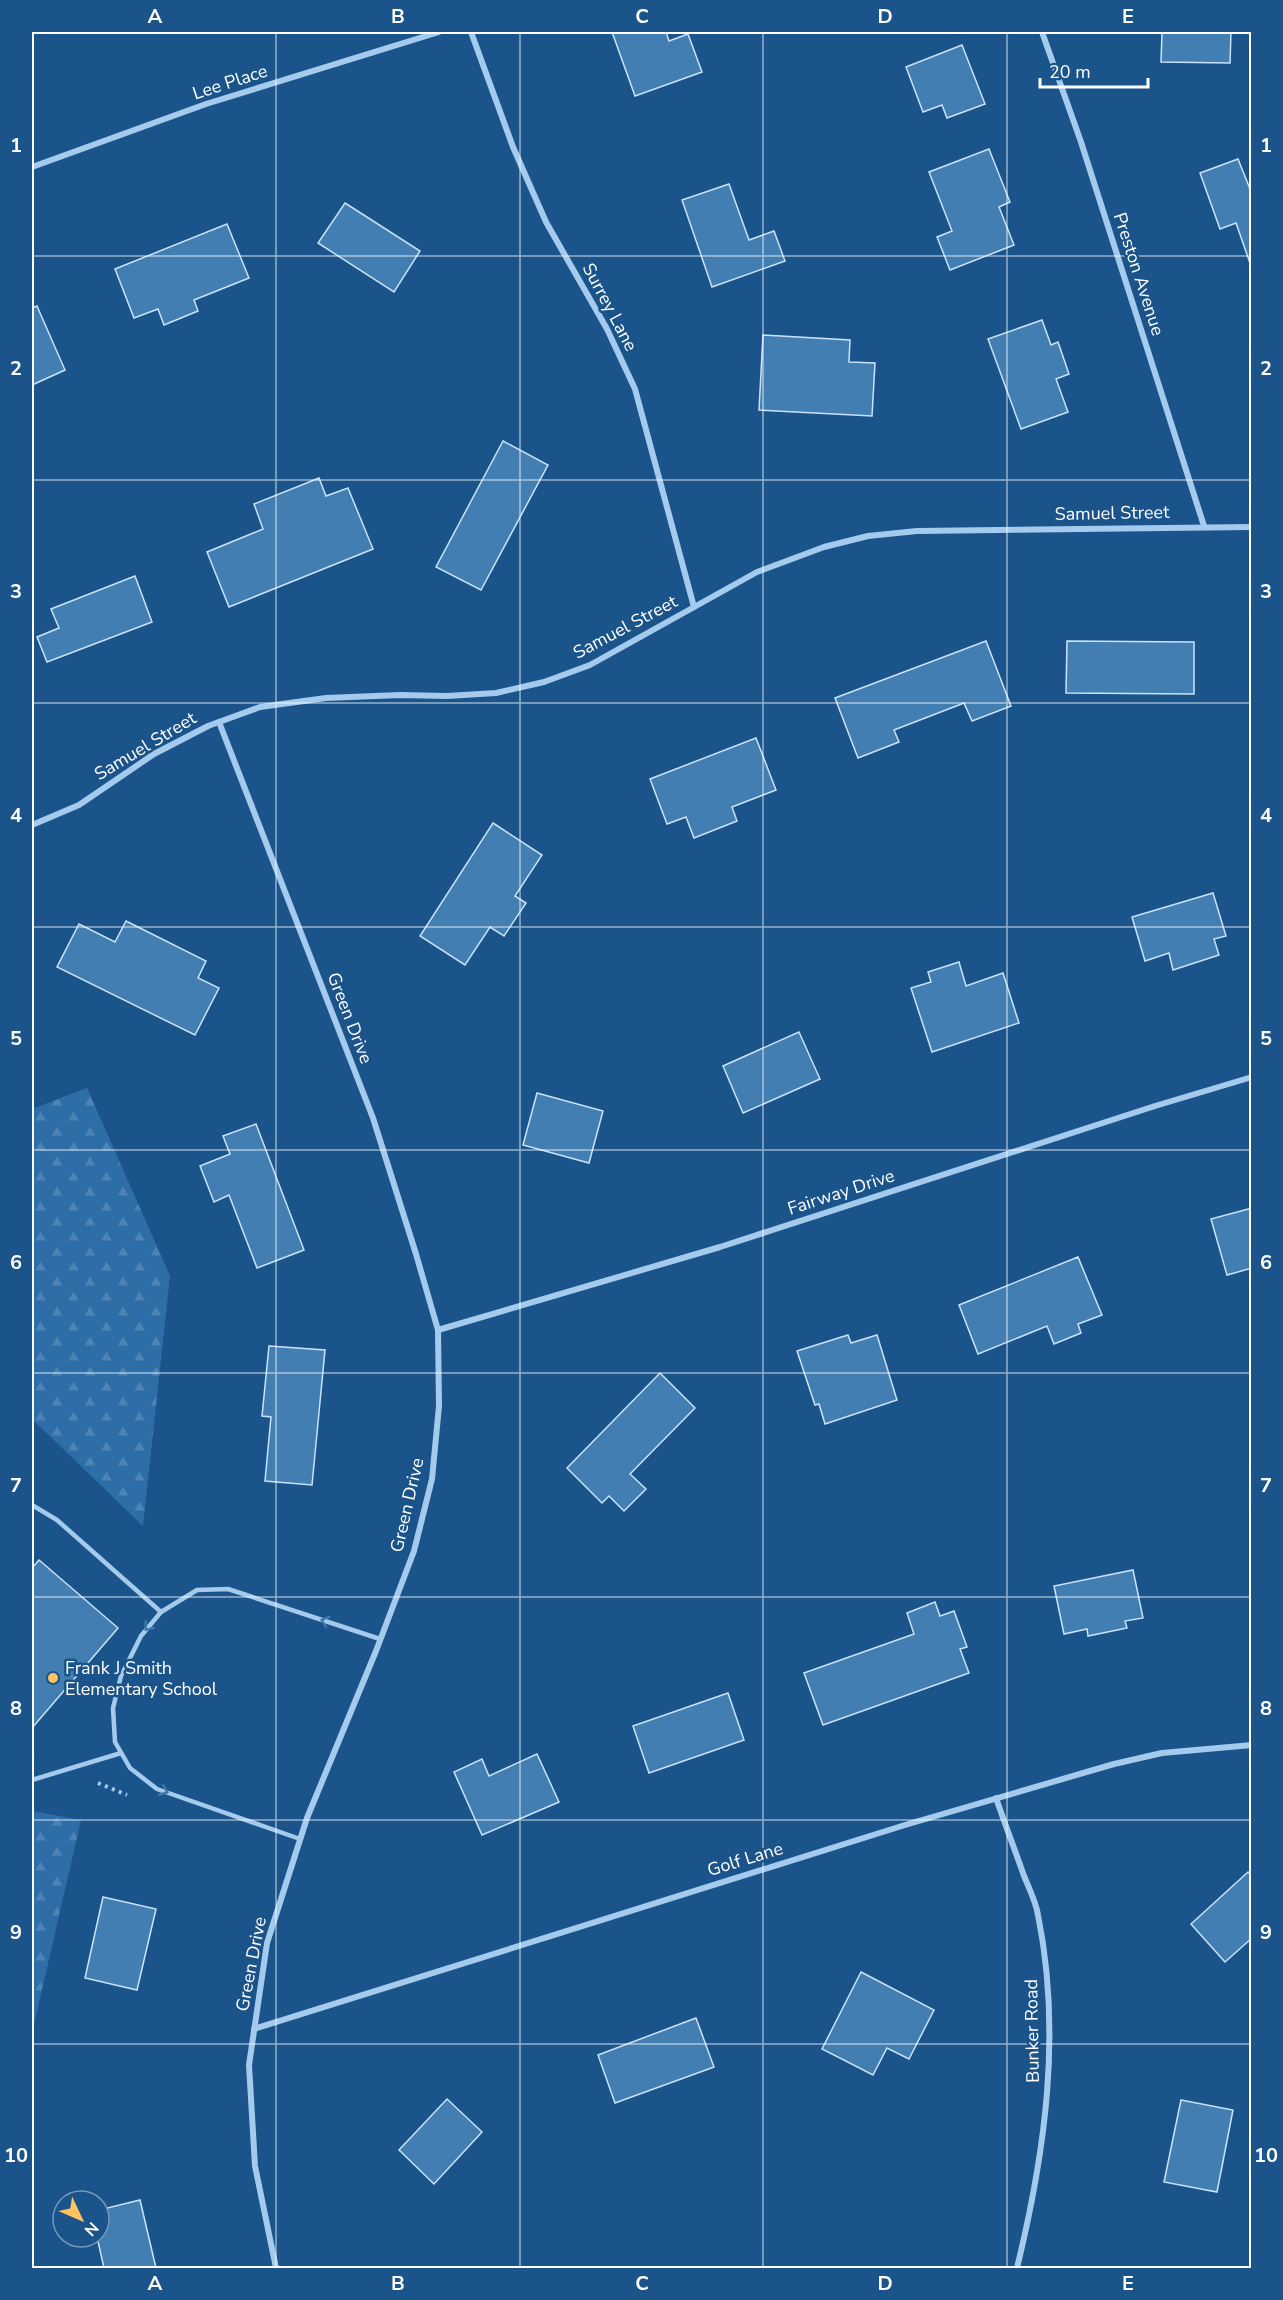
<svg xmlns="http://www.w3.org/2000/svg" width="1283" height="2300" font-family="'Nunito Sans',sans-serif">
<defs>
<pattern id="forest-firs" width="22" height="20" patternUnits="userSpaceOnUse" patternTransform="scale(1.5)"><rect width="22" height="20" fill="#2d6ea8"/><path d="M5 1l3.5 6h-7zM16 11l3.5 6h-7z" fill="#4c84b5"/></pattern>
</defs>
<rect width="100%" height="100%" fill="#1a548a"/>
<g fill="url(#forest-firs)">
<path d="M87 1088 170 1276 143 1526 32 1419V1109Z"/>
<path d="M32 1811 81 1820 32 2033Z"/>
</g>
<g fill="#437eb3" stroke="#cae3fa" stroke-width="1.5">
<path d="M612 32H666L669 41 688 34 702 72 635 96Z"/>
<path d="M1162 32H1231L1230 63 1161 62Z"/>
<path d="M962 45 985 104 947 118 942 105 923 112 906 67Z"/>
<path d="M989 149 1010 202 999 207 1014 245 950 270 937 237 952 231 929 172Z"/>
<path d="M1238 159 1252 194 1251 266 1236 223 1220 229 1200 173Z"/>
<path d="M729 184 749 240 774 231 785 261 712 287 682 200Z"/>
<path d="M345 203 420 251 394 292 318 243Z"/>
<path d="M227 224 249 278 194 300 198 311 164 325 158 309 134 318 115 269Z"/>
<path d="M37 306 65 370 32 385V308Z"/>
<path d="M1042 320 1051 345 1058 342 1069 374 1056 379 1068 412 1021 429 988 339Z"/>
<path d="M763 335 850 340 849 362 875 363 872 416 759 410Z"/>
<path d="M503 441 548 465 481 590 436 567Z"/>
<path d="M319 478 326 496 348 488 373 549 229 607 207 552 263 529 254 504Z"/>
<path d="M135 576 152 622 47 662 37 637 59 628 51 609Z"/>
<path d="M986 641 1011 706 972 721 964 703 894 730 899 742 858 758 835 698Z"/>
<path d="M1067 641 1194 642V694L1066 693Z"/>
<path d="M756 738 776 790 732 807 737 821 694 838 686 817 667 824 650 779Z"/>
<path d="M493 823 542 855 515 896 526 903 504 936 490 927 465 965 420 936Z"/>
<path d="M1213 893 1226 936 1214 939 1219 955 1173 970 1169 953 1145 961 1132 917Z"/>
<path d="M126 921 206 961 198 978 219 988 195 1035 57 967 79 924 115 942Z"/>
<path d="M959 962 966 986 1003 973 1019 1023 932 1052 911 988 931 982 928 972Z"/>
<path d="M799 1032 820 1079 743 1113 723 1066Z"/>
<path d="M537 1093 603 1111 589 1163 523 1145Z"/>
<path d="M256 1124 304 1250 257 1268 229 1195 214 1202 200 1166 230 1154 223 1136Z"/>
<path d="M1252 1208V1268L1227 1275 1211 1219Z"/>
<path d="M1078 1257 1102 1315 1078 1324 1081 1333 1054 1344 1047 1326 978 1354 959 1305Z"/>
<path d="M848 1335 851 1343 877 1335 897 1400 825 1424 819 1404 815 1405 797 1351Z"/>
<path d="M269 1346 325 1350 312 1485 265 1481 271 1417 262 1416Z"/>
<path d="M660 1373 695 1408 630 1474 646 1489 624 1511 609 1496 602 1503 567 1468Z"/>
<path d="M39 1560 118 1628 32 1728V1568Z"/>
<path d="M1133 1570 1143 1618 1125 1621 1127 1628 1088 1636 1087 1629 1064 1634 1054 1586Z"/>
<path d="M935 1602 940 1616 954 1611 967 1647 960 1649 969 1673 823 1725 804 1673 914 1634 907 1613Z"/>
<path d="M728 1693 744 1740 649 1773 633 1726Z"/>
<path d="M537 1754 559 1802 482 1835 454 1772 482 1759 489 1776Z"/>
<path d="M1248 1872 1252 1876V1938L1225 1962 1191 1924Z"/>
<path d="M103 1897 156 1909 137 1990 85 1978Z"/>
<path d="M861 1972 934 2010 909 2059 887 2048 873 2075 822 2049Z"/>
<path d="M696 2018 714 2067 615 2103 598 2055Z"/>
<path d="M447 2099 482 2132 434 2184 399 2150Z"/>
<path d="M1181 2100 1233 2110 1217 2192 1164 2182Z"/>
<path d="M140 2200 156 2268H104L97 2237H99V2210Z"/>
</g>
<g fill="none" stroke-linecap="round" stroke-linejoin="round">
<path stroke="#a4cbed" stroke-width="4" stroke-dasharray="3 4.5" stroke-linecap="butt" d="M98 1783 127 1795"/>
<g stroke="#a4cbed" stroke-width="4.5">
<path d="M32 1505 57 1520 161 1612"/>
<path d="M32 1758V1759"/>
<path d="M32 1780 121 1753"/>
<path d="M300 1839 157 1789 130 1768 115 1742 113 1708 121 1676 141 1636 161 1612 197 1590 228 1589 380 1639"/>
</g>
<g stroke="#a4cbed" stroke-width="6">
<path d="M471 32 513 147 546 222 607 329 635 389 694 607"/>
<path d="M1042 32 1081 142 1204 526"/>
<path d="M32 167 206 104 439 32"/>
<path d="M219 722 373 1118 416 1254 438 1330 439 1406 432 1479 414 1551 376 1651 307 1818 267 1943 249 2065 255 2166 276 2268"/>
<path d="M32 825 79 805 154 754 208 726 260 707 326 698 400 695 447 696 496 693 544 682 590 665 757 572 824 547 868 536 917 531 1252 527"/>
<path d="M438 1330 720 1247 1155 1106 1252 1077"/>
<path d="M996 1798C1005 1824 1015 1850 1024 1876 1029 1888 1036 1902 1038 1915 1062 2033 1045 2153 1017 2268"/>
<path d="M254 2029 905 1825 1114 1764 1162 1753 1252 1745"/>
</g>
</g>
<defs><path id="oneway-chevron" d="M-2-3.5L2.5 0L-2 3.5" fill="none" stroke-width="1.6" stroke-linecap="round" stroke-linejoin="round" transform="scale(1.5)"/></defs>
<g stroke="#4378a8">
<use href="#oneway-chevron" transform="translate(325 1621) rotate(-162)"/>
<use href="#oneway-chevron" transform="translate(148 1627) rotate(128)"/>
<use href="#oneway-chevron" transform="translate(164 1791) rotate(22)"/>
</g>
<path fill="none" stroke="#fff" stroke-width="1.5" stroke-opacity="0.55" d="M276 32V2268M520 32V2268M763 32V2268M1007 32V2268M32 256H1252M32 480H1252M32 703H1252M32 927H1252M32 1150H1252M32 1373H1252M32 1597H1252M32 1820H1252M32 2044H1252"/>
<circle fill="#ffc460" stroke="#1a548a" stroke-width="2" cx="53" cy="1678" r="6"/>
<g text-anchor="middle" dominant-baseline="central" stroke-width="5" stroke-linejoin="round" paint-order="stroke">
<g font-size="18" fill="#fff" stroke="#1a548a">
<text transform="translate(230 82) rotate(-18)">Lee Place</text>
<text transform="translate(1139 274) rotate(72)">Preston Avenue</text>
<text transform="translate(610 307) rotate(62)">Surrey Lane</text>
<text transform="translate(1112 513) rotate(-1)">Samuel Street</text>
<text transform="translate(625 627) rotate(-28)">Samuel Street</text>
<text transform="translate(145 746) rotate(-31)">Samuel Street</text>
<text transform="translate(350 1018) rotate(69)">Green Drive</text>
<text transform="translate(841 1192) rotate(-18)">Fairway Drive</text>
<text transform="translate(407 1505) rotate(-77)">Green Drive</text>
<text transform="translate(745 1859) rotate(-17)">Golf Lane</text>
<text transform="translate(251 1964) rotate(-79)">Green Drive</text>
<text transform="translate(1032 2031) rotate(-91)">Bunker Road</text>
</g>
<g font-size="18" fill="#fff" stroke="#1a548a" text-anchor="start">
<text x="65" y="1668">Frank J Smith<tspan x="65" dy="21">Elementary School</tspan></text>
</g>
</g>
<rect width="1283" height="2300" fill="none" stroke="#1a548a" stroke-width="66"/>
<g transform="translate(81 2219) rotate(134)"><circle r="28" fill="#1a548a" stroke="#7698b9" stroke-width="1.5"/>
<path d="M0-4.5L10 22L0 15L-10 22Z" fill="#ffc460"/>
<text y="-9" font-size="16" font-weight="bold" text-anchor="middle" fill="#ffffff">N</text>
</g>
<path d="M1040 78v9h108v-9" fill="none" stroke="#ffffff" stroke-width="3"/>
<text x="1049" y="78" font-size="18" fill="#ffffff" stroke="#1a548a" stroke-width="4.5" paint-order="stroke">20 m</text>
<rect x="33" y="33" width="1217" height="2234" fill="none" stroke="#fff" stroke-width="2"/>
<g font-size="20" text-anchor="middle" font-weight="bold" fill="#fff">
<text x="155" y="23">A</text>
<text x="398" y="23">B</text>
<text x="642" y="23">C</text>
<text x="885" y="23">D</text>
<text x="1128" y="23">E</text>
<text x="16" y="152">1</text>
<text x="1266" y="152">1</text>
<text x="16" y="375">2</text>
<text x="1266" y="375">2</text>
<text x="16" y="598">3</text>
<text x="1266" y="598">3</text>
<text x="16" y="822">4</text>
<text x="1266" y="822">4</text>
<text x="16" y="1045">5</text>
<text x="1266" y="1045">5</text>
<text x="16" y="1269">6</text>
<text x="1266" y="1269">6</text>
<text x="16" y="1492">7</text>
<text x="1266" y="1492">7</text>
<text x="16" y="1715">8</text>
<text x="1266" y="1715">8</text>
<text x="16" y="1939">9</text>
<text x="1266" y="1939">9</text>
<text x="16" y="2162">10</text>
<text x="1266" y="2162">10</text>
<text x="155" y="2290">A</text>
<text x="398" y="2290">B</text>
<text x="642" y="2290">C</text>
<text x="885" y="2290">D</text>
<text x="1128" y="2290">E</text>
</g>
</svg>
